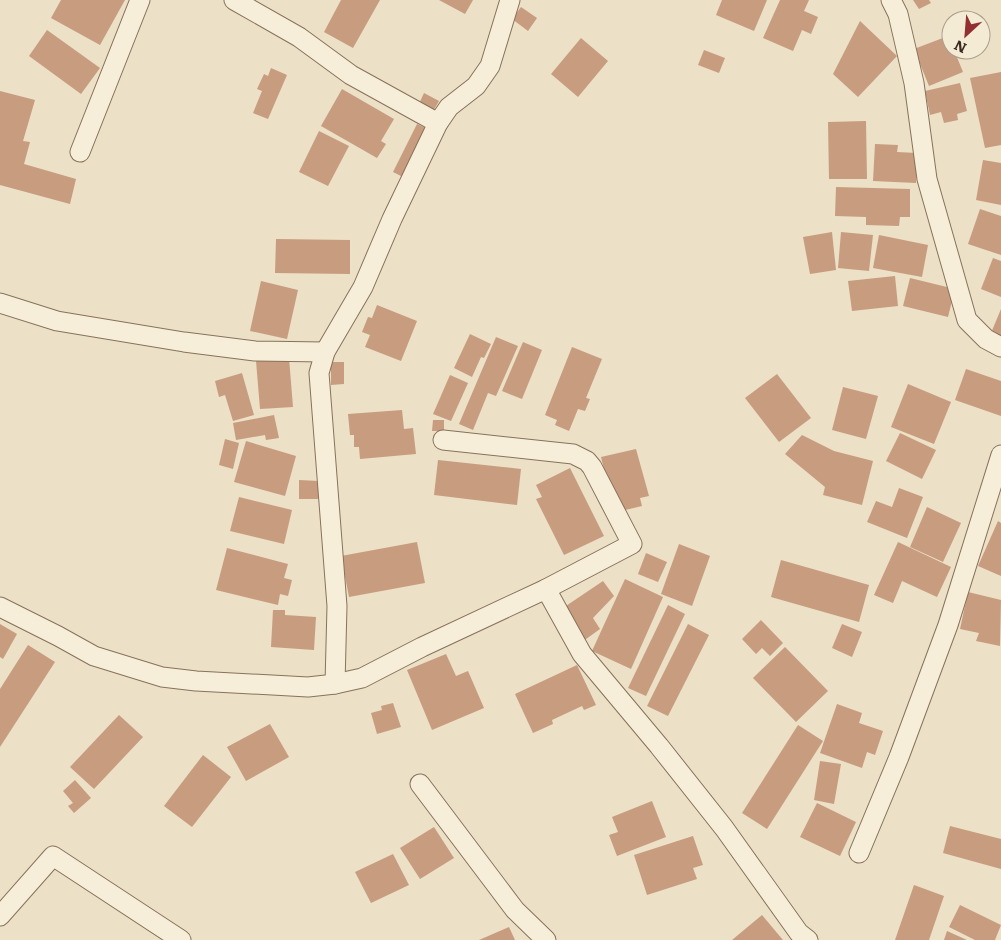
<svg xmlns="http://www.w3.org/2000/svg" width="1001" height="940" font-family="Literata,serif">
<rect width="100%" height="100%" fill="#ece0c6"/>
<g fill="#c89c7e">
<path d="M61 0H125L100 45 51 18Z"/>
<path d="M341 0H380L353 48 324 32Z"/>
<path d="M439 0H473L465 14Z"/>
<path d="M722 0H767L754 31 716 15Z"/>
<path d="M780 0H809L804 11 818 17 811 34 802 30 793 51 763 38Z"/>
<path d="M913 0H929L931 3 919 9Z"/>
<path d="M521 7 537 18 528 31 512 19Z"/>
<path d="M860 21 897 56 858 97 833 74Z"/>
<path d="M47 30 100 68 81 94 29 56Z"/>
<path d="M948 36 951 42V50H954L963 72 929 86 914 49Z"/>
<path d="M581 38 608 61 578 97 551 74Z"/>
<path d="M704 50 725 58 719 73 698 65Z"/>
<path d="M271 68 287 75 268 119 253 113 262 91 257 89 264 74 268 76Z"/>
<path d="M1001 72V145L985 148 970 78Z"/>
<path d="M960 83 967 111 957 114 958 120 944 123 941 112 930 115 925 91Z"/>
<path d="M342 89 394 119 381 141 386 144 377 158 321 126Z"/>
<path d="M0 91 35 100 23 141 30 142 24 164 76 179 70 204 0 185Z"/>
<path d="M424 93 439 101 432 113 418 106Z"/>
<path d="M866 121 867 179H829L828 122Z"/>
<path d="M417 124 431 131 407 179 393 172Z"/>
<path d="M319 131 349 146 328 186 299 172Z"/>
<path d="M875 144 898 145 897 152 917 153 916 183 873 181Z"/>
<path d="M983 160 1001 163V205L976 200Z"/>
<path d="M836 187 910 189V217H900L899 226 866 225V217L835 216Z"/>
<path d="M980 209 1001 216V255L968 244Z"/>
<path d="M832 232 836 270 810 274 803 237Z"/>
<path d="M841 232 873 235 869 271 838 268Z"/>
<path d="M879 235 928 245 922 277 873 268Z"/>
<path d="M276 239 350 240V274L275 273Z"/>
<path d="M993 258 1001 261V297L981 289Z"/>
<path d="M895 276 898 306 852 311 848 281Z"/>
<path d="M910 278 955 289 948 317 903 306Z"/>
<path d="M261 281 298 290 287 339 250 331Z"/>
<path d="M377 305 417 321 401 361 365 347 370 335 362 332 368 317 372 318Z"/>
<path d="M1001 309V337L991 333Z"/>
<path d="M470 334 491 344 484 358 481 357 472 377 454 368Z"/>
<path d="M496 337 518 346 496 396 488 393 473 430 459 424Z"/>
<path d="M523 342 542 350 522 399 502 391Z"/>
<path d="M572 347 602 359 586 398 590 399 585 411 578 409 569 431 555 425 557 420 545 415Z"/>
<path d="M289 358 293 407 260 409 256 361Z"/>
<path d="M331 362H344V384L331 385Z"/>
<path d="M966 369 1001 381V416L955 400Z"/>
<path d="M242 373 254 415 233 421 225 395 219 397 215 381Z"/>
<path d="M777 374 811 418 779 442 745 398Z"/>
<path d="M450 375 468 383 451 421 433 414Z"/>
<path d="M908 384 951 402 934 444 891 427Z"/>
<path d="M843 387 878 396 866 439 832 430Z"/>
<path d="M402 410 404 429 413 428 416 454 360 459 359 447H354V435H350L348 414Z"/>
<path d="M274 415 279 438 266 440 265 435 236 440 233 423Z"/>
<path d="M433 420H444V431H432Z"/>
<path d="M900 433 936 450 922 479 886 461Z"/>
<path d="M802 435 834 451 873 461 862 505 823 495 825 487 785 454Z"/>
<path d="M225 439 239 443 233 469 219 465Z"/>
<path d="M246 441 296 456 285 496 234 482Z"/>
<path d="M636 449 649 496 640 498 642 506 621 511 616 493 610 494 601 457Z"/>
<path d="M438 460 521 469 517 505 434 495Z"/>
<path d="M570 468 604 536 564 555 536 499 542 497 536 485Z"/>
<path d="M299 480 319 481 318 499H299Z"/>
<path d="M899 488 923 497 907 538 867 522 876 501 892 507Z"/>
<path d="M239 497 292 510 284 544 230 531Z"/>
<path d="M927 507 961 523 943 562 910 547Z"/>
<path d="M998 521 1001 523V576L978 566Z"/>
<path d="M417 542 425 583 349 597 341 556Z"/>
<path d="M898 542 951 567 937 597 902 581 893 603 874 595Z"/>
<path d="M679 544 710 556 692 606 661 594Z"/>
<path d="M227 548 288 564 284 578 292 580 288 596 280 594 278 605 216 590Z"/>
<path d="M646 553 667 562 658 582 638 574Z"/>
<path d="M781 560 869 585 859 622 771 597Z"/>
<path d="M625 579 663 597 631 669 592 651Z"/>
<path d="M603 581 614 596 593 618 600 629 582 642 560 610Z"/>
<path d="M968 592 1001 600 1000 646 976 641 979 633 960 629Z"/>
<path d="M668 605 685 614 646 696 628 688Z"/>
<path d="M273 610H285V615L316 617 314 650 271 647Z"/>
<path d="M761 620 783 643 770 656 762 648 756 654 742 639Z"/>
<path d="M0 624 17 634 3 659 0 657Z"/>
<path d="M688 624 709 635 668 716 647 706Z"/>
<path d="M842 624 862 632 852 657 832 648Z"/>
<path d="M28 645 55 662 0 747V689Z"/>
<path d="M785 647 828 691 796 722 753 678Z"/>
<path d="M446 654 456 676 468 671 484 708 432 730 407 670Z"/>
<path d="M577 665 596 705 584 710 582 706 552 720 553 724 533 733 515 694Z"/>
<path d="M393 703 401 727 377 734 371 713 382 710 381 706Z"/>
<path d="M837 704 862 713 859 723 883 731 875 755 867 752 862 768 820 753Z"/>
<path d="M119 715 143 737 94 789 70 767Z"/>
<path d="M270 724 289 757 246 781 227 747Z"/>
<path d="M798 725 823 741 767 829 742 813Z"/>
<path d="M203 755 231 777 192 827 164 806Z"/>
<path d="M820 761 841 764 834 804 814 800Z"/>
<path d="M75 780 91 798 74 813 68 806 73 803 63 791Z"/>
<path d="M652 801 666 837 617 856 609 835 618 832 612 817Z"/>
<path d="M817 803 856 822 840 856 800 837Z"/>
<path d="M950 826 1001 839V869L943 853Z"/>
<path d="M434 827 454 858 420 879 400 848Z"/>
<path d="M693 836 703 865 693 868 697 879 647 895 634 855Z"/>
<path d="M393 854 409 885 371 903 355 872Z"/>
<path d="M914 885 944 896 929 940H895Z"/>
<path d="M960 905 1001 925 995 940H975L949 927Z"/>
<path d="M762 915 783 940H732Z"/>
<path d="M509 927 515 940H479Z"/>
<path d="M947 931 967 940H944Z"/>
</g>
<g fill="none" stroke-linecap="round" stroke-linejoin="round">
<defs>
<g id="street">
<path d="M234 0 299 37 351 75 438 123"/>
<path d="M891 0 898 14 914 83 927 179 967 320 986 339 1001 347"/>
<path d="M80 152 140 0"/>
<path d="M0 303 57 321 184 342 255 351 325 352"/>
<path d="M443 440 573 454 587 461 592 467 632 544 546 589"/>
<path d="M0 607 58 636 94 656 162 677 196 681 308 687 335 684 362 678 422 647 546 589 582 654 659 746 724 828 799 933 808 940"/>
<path d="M335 684 337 606 319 373 325 352 363 287 392 219 438 123 449 107 476 86 490 66 510 0"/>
<path d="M420 784 515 910 546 940"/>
<path d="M859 853 899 757 948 625 1001 455"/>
<path d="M0 916 53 856 181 940"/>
</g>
</defs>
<use href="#street" stroke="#87725c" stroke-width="21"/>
<use href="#street" stroke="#f7eed9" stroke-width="19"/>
</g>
<g transform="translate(966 35) rotate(206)"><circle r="24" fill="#f4ebd5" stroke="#a99e8d"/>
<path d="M0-4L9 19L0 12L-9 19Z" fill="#932f31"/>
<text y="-8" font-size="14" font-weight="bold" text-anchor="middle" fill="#382b20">N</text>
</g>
</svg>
